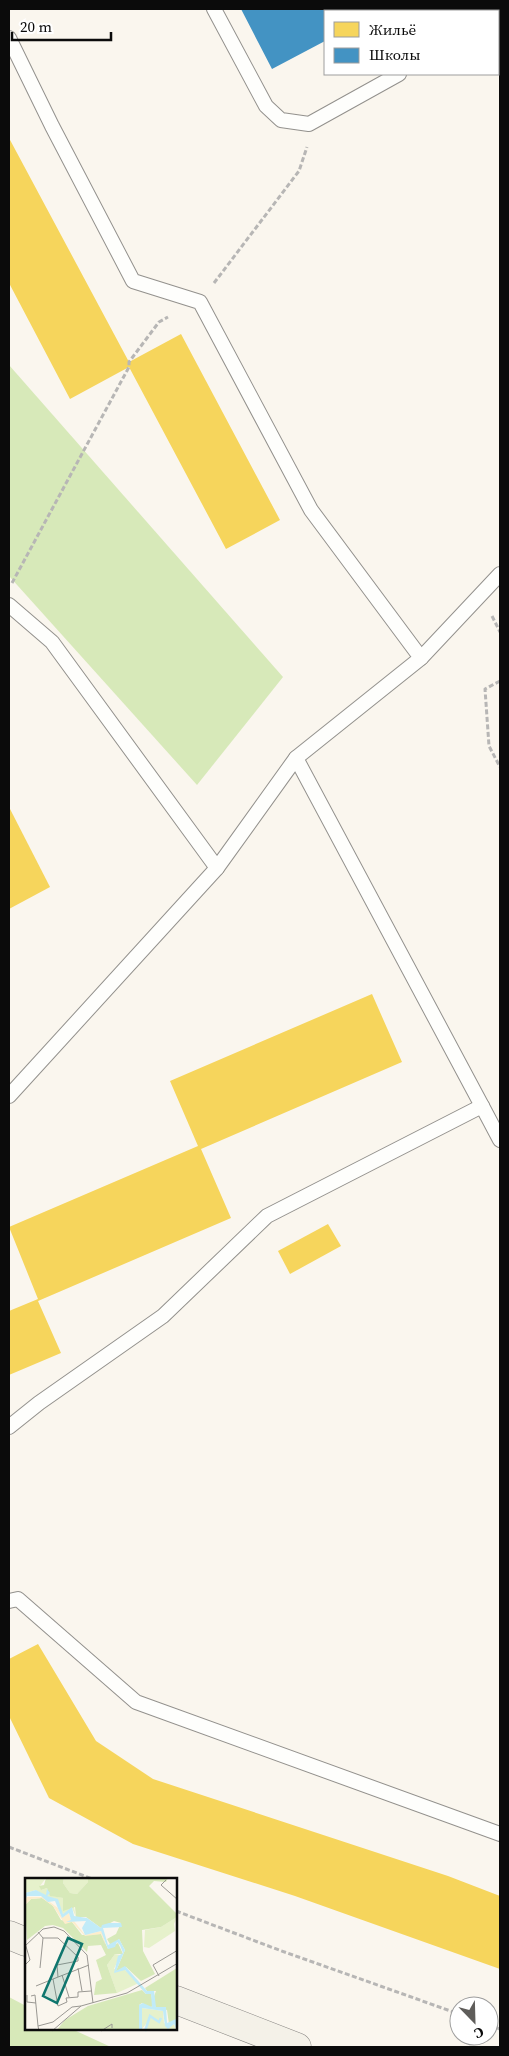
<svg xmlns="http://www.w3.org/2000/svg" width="509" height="2056" font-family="'Source Serif 4',serif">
<rect width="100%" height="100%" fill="#faf6ee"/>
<g fill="#d7e9b9">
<path d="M9 365 283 677 197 785 9 576Z"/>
<path d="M9 1997 26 2006V2030H74L111 2047H9Z"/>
</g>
<g fill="#f6d55c">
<path d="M9 138 129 362 181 334 280 520 226 549 129 367 70 399 9 283Z"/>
<path d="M9 807 50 887 9 909Z"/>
<path d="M372 994 402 1062 201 1149 231 1218 38 1301 61 1353 9 1375V1311L38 1299 9 1227 198 1146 170 1081Z"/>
<path d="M328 1224 341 1246 290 1274 278 1251Z"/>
<path d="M38 1644 96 1741 153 1779 448 1876 500 1896V1969L295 1896 133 1844 49 1798 9 1716V1659Z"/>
</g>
<path fill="#4393c3" d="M241 9H371L372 11H325V41L272 69Z"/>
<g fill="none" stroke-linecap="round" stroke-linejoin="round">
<defs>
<g id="lane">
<path d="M214 9 266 106 281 120 309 124 399 74"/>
<path d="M498 19 500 18"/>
<path d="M9 38 52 126 133 281 200 302 311 510 421 658 296 758 217 868 9 1096"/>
<path d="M9 605 52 642 217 868"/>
<path d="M421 658 500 574"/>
<path d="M482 1106 500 1140"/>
<path d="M9 1427 39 1403 163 1316 267 1216 482 1106 296 758"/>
<path d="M9 1601 18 1599 136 1702 500 1834"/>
</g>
<g id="secondary">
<path d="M9 1935 26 1942"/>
<path d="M176 2000 297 2047"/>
</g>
</defs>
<use href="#lane" stroke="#93918d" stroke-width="16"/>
<use href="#secondary" stroke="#898784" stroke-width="29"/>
<g stroke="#b7b6b5" stroke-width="3" stroke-dasharray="5 2.5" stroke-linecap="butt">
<path d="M214 283 299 171 307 147"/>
<path d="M12 583 129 367V362L159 322 168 317"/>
<path d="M492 616 500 632"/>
<path d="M500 681 485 689 489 746 500 767"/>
<path d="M9 1847 95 1880"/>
<path d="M176 1911 279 1950 459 2014"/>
<path d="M489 2025 500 2029"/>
</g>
<use href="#lane" stroke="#fefefc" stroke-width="14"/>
<use href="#secondary" stroke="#f4f1e8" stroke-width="28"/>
</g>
<g transform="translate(25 1878)">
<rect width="152" height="152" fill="#faf6ee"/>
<path d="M0 0H21L15 8 16 12 22 10 27 18 38 20 40 32 47 28 49 29 51 39 47 30 38 36 29 20H23L11 12 0 15ZM39 0H63V4L52 16 45 15 38 5ZM152 39 149 46 150 53 124 70 119 69 120 52 136 49ZM90 76 95 77 89 91 100 92 114 105 92 115 82 87ZM117 130 138 133 139 145 145 149 149 146 151 152H120L123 147 121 146 116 152Z" fill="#e6f1cb"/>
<path d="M21 0H39L38 5 45 15 52 16 63 4V0H143L141 4 129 3 124 8 152 36V39L136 49 117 52 118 73 130 96 116 103 101 89 91 93 100 72 94 61 86 68 82 61 91 56 96 45 89 43 76 50 61 39H51L50 29 38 33V20L25 18 22 10 16 12 14 8 19 7ZM17 20 28 28 36 42 47 44 57 57 76 56 83 71 93 65 98 76H90L82 87 92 115 69 117 71 104 77 101 71 82 81 77 76 67 63 68 62 74 38 50 28 47 20 48 2 62 0 27 6 21ZM152 90V143L144 146 142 132 131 130 128 121 131 113H122L120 110ZM117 112 121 116H126L128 126 126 130 117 125 114 127V152L31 153 40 142 63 128Z" fill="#d7e9b9"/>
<path d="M1 19H18L33 30 37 40 44 35 45 40 52 42 49 43 60 57 76 53 78 55 80 66 76 56 60 58 47 44 40 46 28 28 17 20 6 21 0 27Z" fill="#fdedcc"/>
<path d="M22 11 25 15 22 18 33 21 38 36 47 29 49 38 62 40 76 50 77 47 84 45H96L97 49 78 50 83 67 94 61 100 72 91 93 100 88 122 113H129L131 129H141L142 145 151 141 152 152 149 146 143 151 140 148 138 133 117 130V152H114V127L118 125 127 129 126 116H121L100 92 89 95 93 78 98 75 95 67 92 64 90 69 83 71 76 53 60 57 57 50 61 43 41 44 46 42 44 35 37 40 30 23 23 24 16 18H2L0 23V15L11 12 21 17Z" fill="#c1ebf8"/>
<path fill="none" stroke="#c1ebf8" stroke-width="2.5" d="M120 153 125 138 134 144 136 140"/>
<path fill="none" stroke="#9a9893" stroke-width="1" d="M141 2 136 7 153 22M13 54 18 60H33L53 79V83L32 87 33 99M0 65 5 82 0 87M0 68 18 51 29 49 39 53 62 77 68 125M64 87 28 101 33 128 42 124 41 120 53 119V114L66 113M15 90 18 60M53 90 57 113M37 97 44 119M134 98 128 87 153 72M11 108 28 101M2 117V124L11 125M6 118 10 117 13 148M14 153 13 148 28 144 47 129 56 128M27 153 56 128 102 115 153 85M76 153 87 146V150"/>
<path fill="#0f766e" fill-opacity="0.15" stroke="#0f766e" stroke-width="2.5" d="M43 60 57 66 32 125 18 118Z"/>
<rect width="152" height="152" fill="none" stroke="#0b0b0b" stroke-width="2.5"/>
</g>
<rect width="509" height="2056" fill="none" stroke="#0b0b0b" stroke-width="20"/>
<rect x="324" y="10" width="175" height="65" fill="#ffffff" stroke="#9d9d9d"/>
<rect x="334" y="22" width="25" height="15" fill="#f6d55c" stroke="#9d9d9d"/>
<text x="369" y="35" font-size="15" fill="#0b0b0b">Жильё</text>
<rect x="334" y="48" width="25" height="15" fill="#4393c3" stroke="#9d9d9d"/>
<text x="369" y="60" font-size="15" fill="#0b0b0b">Школы</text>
<g transform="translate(474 2021) rotate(157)"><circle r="24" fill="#ffffff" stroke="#9d9d9d"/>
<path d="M0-4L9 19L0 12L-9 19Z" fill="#5f5d5a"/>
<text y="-8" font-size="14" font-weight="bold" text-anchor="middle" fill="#0b0b0b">С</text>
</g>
<path d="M12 32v8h99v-8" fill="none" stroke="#0b0b0b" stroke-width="2.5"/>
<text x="20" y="32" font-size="15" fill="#0b0b0b" stroke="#ffffff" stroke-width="4" paint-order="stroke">20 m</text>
</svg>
